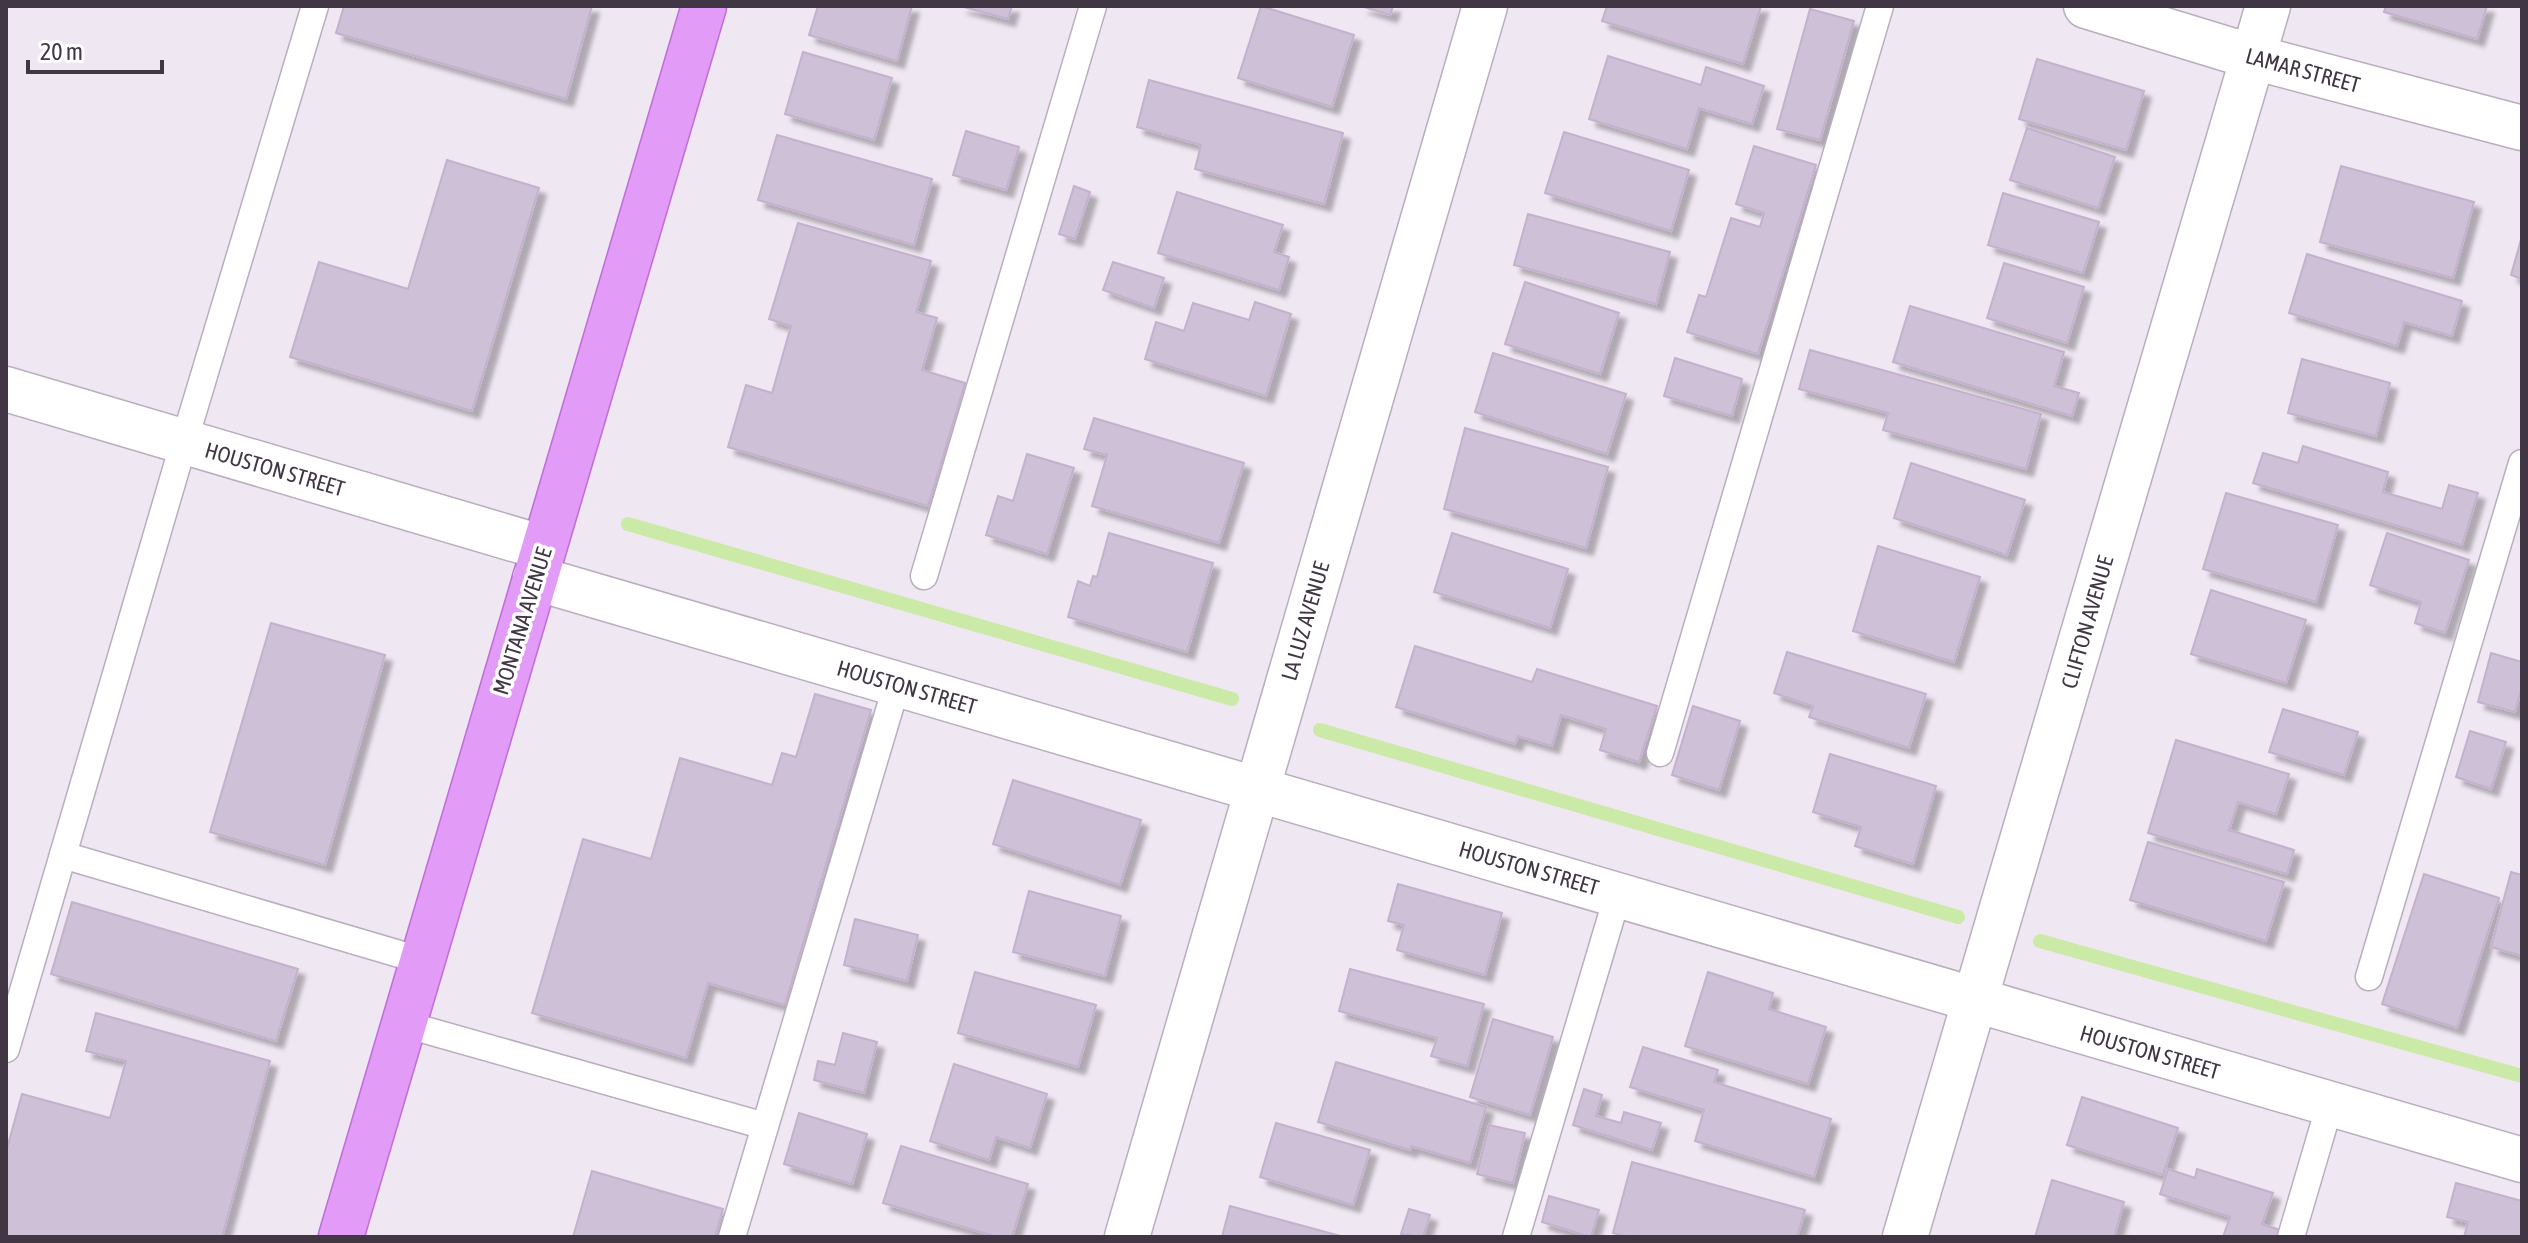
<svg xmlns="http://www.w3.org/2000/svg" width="2528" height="1243" font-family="'Asap Condensed',sans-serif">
<defs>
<filter id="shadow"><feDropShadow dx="7" dy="7" stdDeviation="2" flood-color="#0004"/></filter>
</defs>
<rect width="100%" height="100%" fill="#efe7f2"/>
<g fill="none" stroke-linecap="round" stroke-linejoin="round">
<g stroke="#cbeaa7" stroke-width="14">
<path d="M628 524 1232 699"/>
<path d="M1320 730 1958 917"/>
<path d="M2040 941 2522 1076"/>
</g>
</g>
<g fill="#cec0d6" stroke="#c4b1cd" stroke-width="2" filter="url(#shadow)">
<path d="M344 6H592L566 99 336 33Z"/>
<path d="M818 6H912L897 61 809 35Z"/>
<path d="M960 6H1012L1008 19Z"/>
<path d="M1261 6 1354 35 1332 107 1238 78Z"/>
<path d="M1361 6H1393L1390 15Z"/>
<path d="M1607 6H1761L1743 64 1602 21Z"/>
<path d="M2386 6H2487L2477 39 2384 12Z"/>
<path d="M1810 9 1854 21 1820 140 1777 129Z"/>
<path d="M803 52 892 78 874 140 785 114Z"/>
<path d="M1608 56 1701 85 1706 67 1764 86 1752 124 1699 108 1687 149 1589 119Z"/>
<path d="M2037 59 2144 91 2126 150 2019 119Z"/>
<path d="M1149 80 1343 133 1324 204 1195 169 1201 145 1137 127Z"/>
<path d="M2027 128 2115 157 2098 208 2010 180Z"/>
<path d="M966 131 1019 147 1006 190 953 175Z"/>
<path d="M1564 132 1689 170 1671 231 1545 193Z"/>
<path d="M777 135 932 179 914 245 758 200Z"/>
<path d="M1754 146 1816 165 1758 354 1687 332 1699 295 1706 297 1731 218 1760 227 1764 213 1736 204Z"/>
<path d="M447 160 539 188 472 411 290 357 319 262 408 289Z"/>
<path d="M2341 166 2474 202 2453 278 2320 242Z"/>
<path d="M1074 186 1090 192 1075 239 1059 234Z"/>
<path d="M1177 192 1283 225 1274 252 1289 257 1279 290 1158 253Z"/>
<path d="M2003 193 2099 222 2083 273 1988 245Z"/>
<path d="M1528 214 1670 252 1656 304 1514 265Z"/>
<path d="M798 223 931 261 916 312 937 318 922 370 965 383 928 506 728 447 746 385 772 393 791 326 769 319Z"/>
<path d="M2522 236V279L2511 275Z"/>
<path d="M2307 254 2462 301 2452 336 2404 322 2397 346 2289 313Z"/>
<path d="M1113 262 1164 278 1154 308 1103 290Z"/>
<path d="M2004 263 2084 287 2067 343 1987 318Z"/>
<path d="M1525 282 1619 313 1600 374 1505 344Z"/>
<path d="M1255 302 1291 314 1266 396 1145 359 1156 322 1184 331 1193 303 1249 320Z"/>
<path d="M1910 306 2064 352 2054 386 2079 393 2072 416 1893 362Z"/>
<path d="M1810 350 2041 414 2026 469 1883 430 1888 413 1799 389Z"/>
<path d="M1493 353 1626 394 1607 454 1475 412Z"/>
<path d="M1675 358 1742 379 1732 416 1664 396Z"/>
<path d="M2302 359 2390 383 2376 436 2288 413Z"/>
<path d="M1094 418 1244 463 1219 543 1092 506 1107 455 1084 449Z"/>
<path d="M1465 428 1608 467 1586 548 1444 509Z"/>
<path d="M2303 446 2388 472 2383 492 2442 509 2449 485 2478 493 2462 545 2253 483 2263 453 2298 463Z"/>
<path d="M1027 454 1074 468 1047 554 986 535 998 496 1013 501Z"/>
<path d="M1911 463 2025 500 2007 555 1894 518Z"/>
<path d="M2226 493 2338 525 2316 602 2203 569Z"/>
<path d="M1109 533 1213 563 1187 652 1068 617 1078 581 1090 586 1093 576 1097 577Z"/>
<path d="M1452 533 1568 569 1550 628 1434 592Z"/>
<path d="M2387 533 2469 560 2445 633 2415 623 2421 602 2370 585Z"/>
<path d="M1878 546 1980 577 1954 662 1853 631Z"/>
<path d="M2211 590 2306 620 2286 683 2191 654Z"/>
<path d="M271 623 385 655 325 865 210 832Z"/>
<path d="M1415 646 1532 682 1537 669 1657 706 1639 762 1600 750 1606 729 1561 715 1552 746 1518 736 1515 744 1396 707Z"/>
<path d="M1787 652 1926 694 1909 748 1809 717 1813 706 1774 693Z"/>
<path d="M2491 653 2522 662V686L2515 712 2478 702Z"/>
<path d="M815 694 871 710 785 1005 708 983 686 1058 532 1013 583 839 651 859 680 758 772 785 782 753 796 757Z"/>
<path d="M1693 706 1740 721 1719 790 1672 775Z"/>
<path d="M2283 709 2358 732 2344 775 2269 752Z"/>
<path d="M2470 731 2506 742 2491 789 2456 777Z"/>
<path d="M2176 740 2289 774 2276 814 2238 802 2229 830 2294 850 2287 874 2148 833Z"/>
<path d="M1830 754 1936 786 1913 864 1855 846 1861 827 1813 812Z"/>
<path d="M1013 780 1141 820 1120 885 993 844Z"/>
<path d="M2148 842 2284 882 2266 941 2130 900Z"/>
<path d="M2511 872 2522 875V956L2491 947Z"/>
<path d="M2424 874 2499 898 2457 1028 2382 1004Z"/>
<path d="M1398 884 1502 913 1485 975 1397 950 1404 925 1388 921Z"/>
<path d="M1029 891 1121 916 1105 976 1013 952Z"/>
<path d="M72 902 298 969 276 1041 51 974Z"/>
<path d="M855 919 918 935 907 981 844 965Z"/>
<path d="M1350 969 1484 1004 1467 1066 1431 1056 1437 1038 1339 1011Z"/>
<path d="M975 972 1096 1005 1078 1067 958 1033Z"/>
<path d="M1708 972 1773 993 1769 1009 1826 1027 1808 1084 1685 1046Z"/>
<path d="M96 1013 270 1061 222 1237H6V1152L22 1094 110 1118 126 1061 86 1051Z"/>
<path d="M1493 1019 1553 1037 1530 1115 1470 1097Z"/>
<path d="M843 1033 877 1042 864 1093 814 1080 818 1061 835 1065Z"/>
<path d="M1643 1047 1718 1070 1714 1082 1831 1119 1814 1177 1695 1141 1704 1110 1630 1087Z"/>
<path d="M1336 1062 1486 1107 1470 1163 1411 1146 1410 1150 1318 1122Z"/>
<path d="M954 1064 1047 1094 1030 1148 996 1137 989 1160 930 1141Z"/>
<path d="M1584 1089 1602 1095 1596 1116 1621 1123 1624 1112 1661 1123 1652 1150 1573 1125Z"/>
<path d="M2082 1097 2178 1128 2163 1175 2067 1145Z"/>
<path d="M799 1113 867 1134 852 1184 784 1164Z"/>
<path d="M1276 1123 1370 1150 1353 1205 1260 1177Z"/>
<path d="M1489 1125 1525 1133 1513 1183 1477 1174Z"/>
<path d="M901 1146 1028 1184 1012 1237H997L883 1203Z"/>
<path d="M1632 1162 1805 1210 1797 1237H1628L1613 1233Z"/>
<path d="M2168 1169 2195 1178 2197 1169 2273 1193 2262 1224 2280 1230 2278 1237H2223L2230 1217 2160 1194Z"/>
<path d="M592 1171 723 1209 715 1237H573Z"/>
<path d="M2052 1180 2124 1202 2114 1237H2035Z"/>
<path d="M2456 1183 2522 1201V1237H2464L2468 1222 2447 1217Z"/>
<path d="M1549 1196 1599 1210 1591 1237 1542 1222Z"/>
<path d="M1230 1206 1344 1237H1222Z"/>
<path d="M1409 1209 1430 1215 1423 1237 1401 1234Z"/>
</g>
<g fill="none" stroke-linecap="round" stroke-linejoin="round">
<defs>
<g id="service">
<path d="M924 576 1093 6"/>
<path d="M1660 753 1880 6"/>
<path d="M63 855 423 961"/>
<path d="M2369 977 2522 463"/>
<path d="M404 1024 765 1126"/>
<path d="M6 1049 184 442 315 6"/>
<path d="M732 1237 897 684"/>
<path d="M1516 1237 1618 894"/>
<path d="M2291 1237 2330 1104"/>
</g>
<g id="minor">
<path d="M2086 6 2253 57 2522 128"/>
<path d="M6 389 544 548"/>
<path d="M535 578 2522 1160"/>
<path d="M1127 1237 1485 6"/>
<path d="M1905 1237 2268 6"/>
</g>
<path id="primary" d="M341 1237 704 6"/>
</defs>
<use href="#service" stroke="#baadc0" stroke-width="29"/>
<use href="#minor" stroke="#baadc0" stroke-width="47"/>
<use href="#primary" stroke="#c06cda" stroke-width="47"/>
<use href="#service" stroke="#fff" stroke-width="26"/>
<use href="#minor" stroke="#fff" stroke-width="44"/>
<use href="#primary" stroke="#e29bf6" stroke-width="44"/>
</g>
<g text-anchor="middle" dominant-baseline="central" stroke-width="7" stroke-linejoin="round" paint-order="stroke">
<g font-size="22" fill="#403644" stroke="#fff">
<text transform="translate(2303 70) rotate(15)">LAMAR STREET</text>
<text transform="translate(275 469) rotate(16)">HOUSTON STREET</text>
<text transform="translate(522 621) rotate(-73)">MONTANA AVENUE</text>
<text transform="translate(1305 621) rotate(-74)">LA LUZ AVENUE</text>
<text transform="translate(2087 622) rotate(-74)">CLIFTON AVENUE</text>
<text transform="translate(907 687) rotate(16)">HOUSTON STREET</text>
<text transform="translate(1529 868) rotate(16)">HOUSTON STREET</text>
<text transform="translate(2150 1052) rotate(16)">HOUSTON STREET</text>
</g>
</g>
<rect width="2528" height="1243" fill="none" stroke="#403644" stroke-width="16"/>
<path d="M28 60v12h134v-12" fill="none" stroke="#403644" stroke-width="4"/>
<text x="40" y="60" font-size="24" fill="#403644" stroke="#ffffff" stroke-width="6" paint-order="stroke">20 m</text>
</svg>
